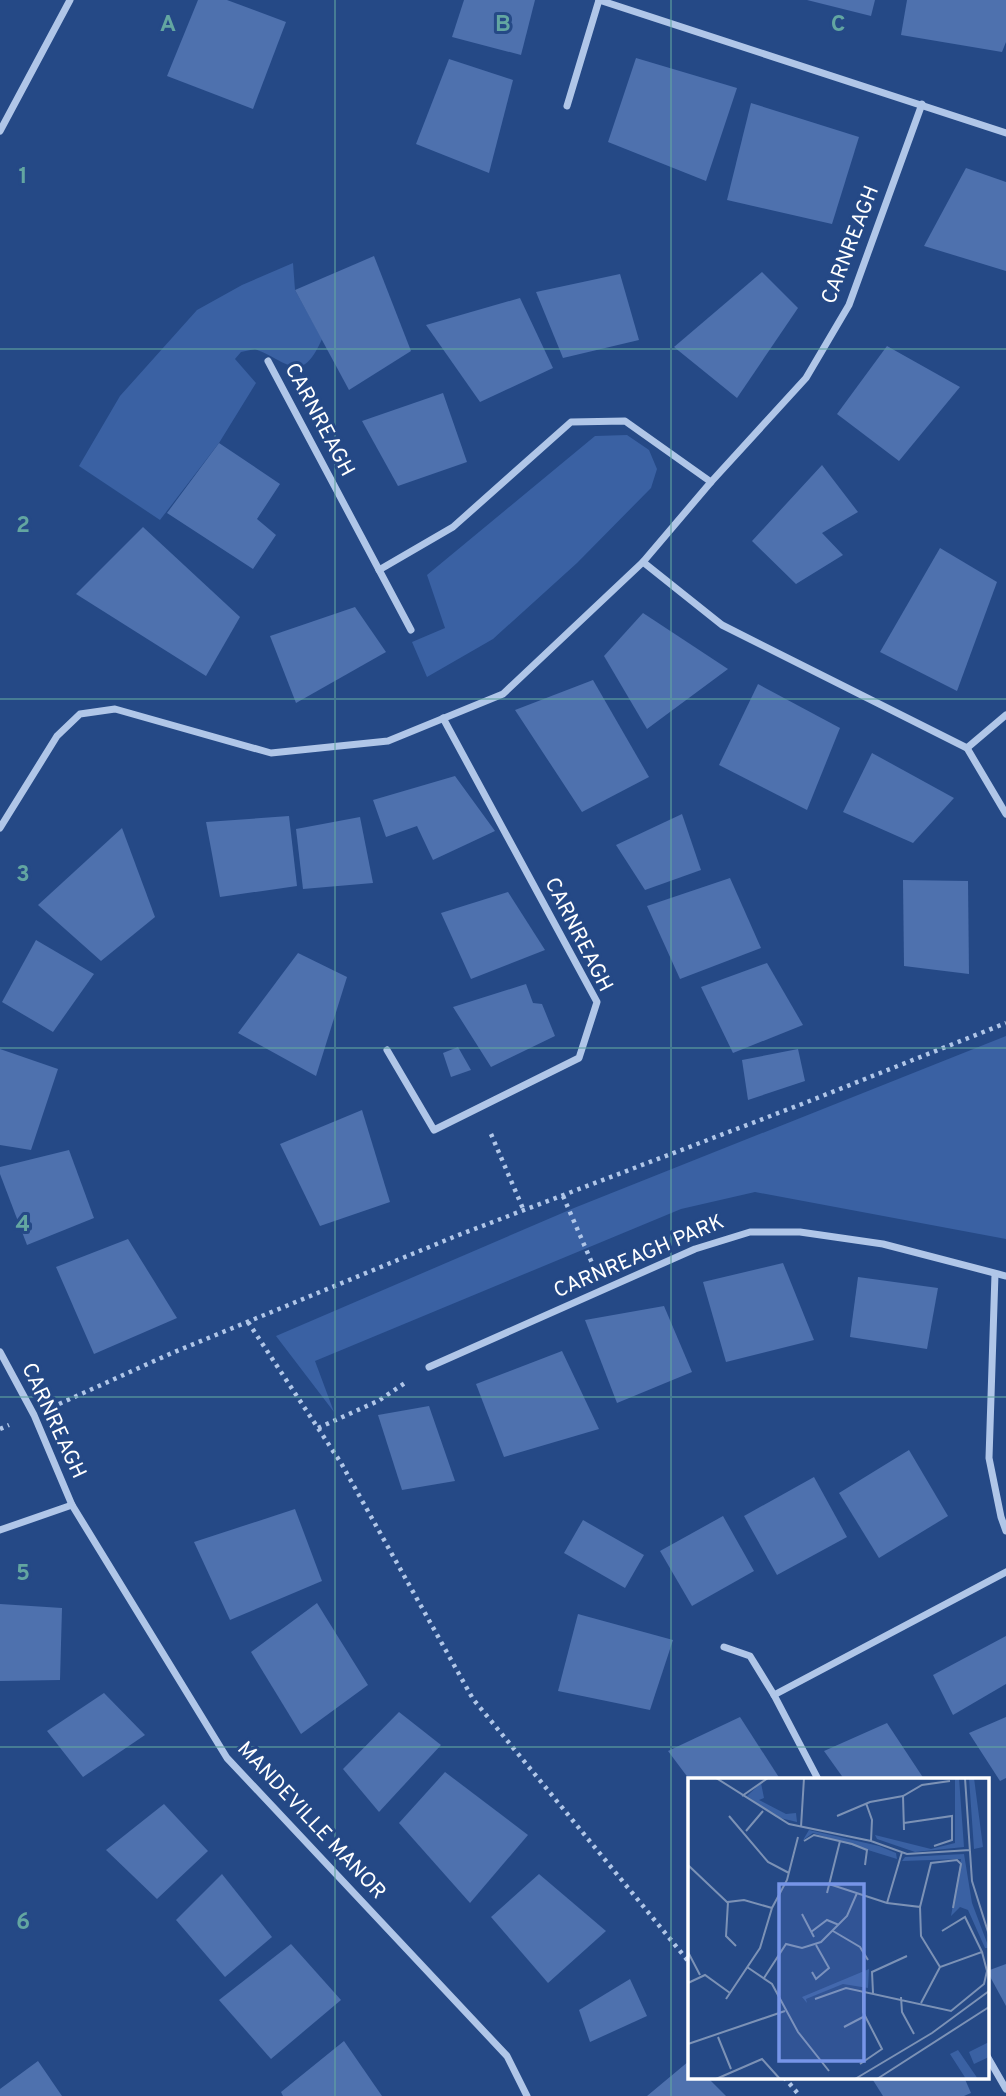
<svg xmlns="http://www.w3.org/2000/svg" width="1006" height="2096" font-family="Overpass,sans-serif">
<rect width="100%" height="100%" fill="#254986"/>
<g fill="#3a61a3">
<path d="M293 263 295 290 322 339C301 386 289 362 255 349L241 352 235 359 256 383 219 443 160 520 79 466 120 396 197 310 242 285Z"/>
<path d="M627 435 649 450 657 469 651 488 577 563 493 639 427 677 412 642 445 628 427 575 595 436Z"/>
<path d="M1006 1036V1239L755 1192 681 1209 315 1361 334 1412 276 1336 574 1208Z"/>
</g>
<g fill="#4e71ae">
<path d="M198 0H227L286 22 253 109 167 76Z"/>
<path d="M464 0H535L521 55 452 37Z"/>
<path d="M807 0H875L871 16Z"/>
<path d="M907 0H1006V42L1002 52 901 35Z"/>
<path d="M636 58 737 88 706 181 608 142Z"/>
<path d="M449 59 513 80 489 173 416 144Z"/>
<path d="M751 103 859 137 832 224 727 200Z"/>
<path d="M966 168 1006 182V271L924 246Z"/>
<path d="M374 256 411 351 349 390 295 290Z"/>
<path d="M762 272 798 308 737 398 674 347Z"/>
<path d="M620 274 639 340 563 358 536 292Z"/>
<path d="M520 298 553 368 480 402 426 325Z"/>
<path d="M887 346 960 387 899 461 837 414Z"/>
<path d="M443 393 467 462 398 486 362 421Z"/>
<path d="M219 443 280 484 257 519 276 535 253 569 167 513Z"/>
<path d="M822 465 858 512 822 533 843 555 796 584 752 541Z"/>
<path d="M143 527 240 617 206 676 76 594Z"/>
<path d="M940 548 997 582 957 691 880 652Z"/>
<path d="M355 607 386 652 296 703 270 636Z"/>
<path d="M643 613 728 669 647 729 604 656Z"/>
<path d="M593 680 649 777 582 812 515 710Z"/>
<path d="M758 684 840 728 807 810 719 765Z"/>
<path d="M872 753 954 798 913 843 843 812Z"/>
<path d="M455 776 495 831 433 860 417 826 386 837 373 800Z"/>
<path d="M682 814 701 870 645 890 616 845Z"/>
<path d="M289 816 297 886 220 897 206 822Z"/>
<path d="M360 817 373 883 303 889 296 829Z"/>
<path d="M122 828 155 917 101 961 38 905Z"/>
<path d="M730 878 761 948 680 979 647 906Z"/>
<path d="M903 880 968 881 969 974 904 966Z"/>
<path d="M508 892 545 950 471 979 441 913Z"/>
<path d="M36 940 94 974 53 1032 2 1002Z"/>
<path d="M298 953 347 977 316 1076 238 1033Z"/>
<path d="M767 963 803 1025 733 1053 701 987Z"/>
<path d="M526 984 533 1003 542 1004 555 1036 491 1067 453 1007Z"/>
<path d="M458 1047 471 1070 451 1077 443 1053Z"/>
<path d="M0 1049 58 1069 31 1150 0 1145Z"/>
<path d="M798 1049 805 1081 748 1100 742 1060Z"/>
<path d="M362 1110 390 1202 320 1226 280 1144Z"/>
<path d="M69 1150 94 1218 27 1245 0 1174V1167Z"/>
<path d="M128 1239 177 1318 94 1354 56 1267Z"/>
<path d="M783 1263 814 1340 726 1362 703 1282Z"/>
<path d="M858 1277 938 1288 927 1349 850 1337Z"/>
<path d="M664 1306 692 1372 617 1403 585 1320Z"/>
<path d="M562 1351 599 1429 504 1457 476 1384Z"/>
<path d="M429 1406 455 1481 402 1490 378 1415Z"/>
<path d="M909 1450 948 1516 879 1558 839 1493Z"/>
<path d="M814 1477 847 1537 777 1575 744 1516Z"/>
<path d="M295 1509 322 1581 230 1620 194 1542Z"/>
<path d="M723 1516 754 1571 692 1606 660 1551Z"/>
<path d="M583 1520 644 1555 625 1588 564 1553Z"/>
<path d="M317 1603 368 1685 301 1734 251 1652Z"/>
<path d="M0 1604 62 1608 60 1680 0 1681Z"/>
<path d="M578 1614 673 1640 650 1710 558 1691Z"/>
<path d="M1006 1636V1684L953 1715 933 1675Z"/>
<path d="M104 1693 145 1735 83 1777 47 1731Z"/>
<path d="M399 1712 441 1745 379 1812 343 1769Z"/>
<path d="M740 1717 780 1779H689L668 1751Z"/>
<path d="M1006 1717V1778L1000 1781 969 1733Z"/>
<path d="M887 1723 924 1779H844L824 1751Z"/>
<path d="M445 1772 528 1835 470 1903 399 1823Z"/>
<path d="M164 1804 208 1851 157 1899 106 1850Z"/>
<path d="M222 1874 272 1937 225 1977 176 1920Z"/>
<path d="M539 1874 606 1931 548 1983 491 1917Z"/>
<path d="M291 1944 341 2000 271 2059 219 2000Z"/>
<path d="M1006 1964V2006L987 1971Z"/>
<path d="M630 1979 647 2016 590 2042 579 2010Z"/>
<path d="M344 2041 382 2096H283L281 2092Z"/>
<path d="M38 2061 62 2096H0V2089Z"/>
<path d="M689 2061V2077H707L726 2096H647Z"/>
<path d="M871 2077H964L971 2093 964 2096H883Z"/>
</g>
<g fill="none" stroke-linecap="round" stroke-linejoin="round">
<g stroke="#b0c6e8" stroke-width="4.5" stroke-dasharray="3.5 5" stroke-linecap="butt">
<path d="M491 1134 524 1211"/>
<path d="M563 1196 592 1263"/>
<path d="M248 1322 341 1463 473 1699 689 1962"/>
<path d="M59 1404 172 1353 456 1236 802 1104 1006 1023"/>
<path d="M318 1428 378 1401 405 1383"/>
<path d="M0 1429 9 1425"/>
<path d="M784 2077 800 2096"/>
</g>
<g stroke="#b0c6e8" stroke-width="7">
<path d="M599 0 1006 133"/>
<path d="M567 106 599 0"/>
<path d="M0 131 70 0"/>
<path d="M268 361 411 630"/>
<path d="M643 562 722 625 967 748 1006 814"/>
<path d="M379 570 453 527 571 422 625 421 711 482"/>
<path d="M967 748 1006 715"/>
<path d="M0 828 57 736 80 714 115 709 271 753 388 741 503 694 643 562 711 482 806 378 849 305 922 104"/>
<path d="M387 1050 434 1130 579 1058 597 1002 443 718"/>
<path d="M995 1274 989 1458 1001 1517 1006 1531"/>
<path d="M0 1352 34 1415 72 1505 227 1758 507 2056 527 2096"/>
<path d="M429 1367 695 1249 750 1232H800L883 1244 1006 1276"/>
<path d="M0 1530 72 1505"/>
<path d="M724 1647 750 1656 774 1695 818 1779"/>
<path d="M774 1695 1006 1572"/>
<path d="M987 2056 1006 2089"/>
</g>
</g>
<path fill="none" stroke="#63a6a1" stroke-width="2" stroke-opacity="0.55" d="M335 0V2096M671 0V2096M0 349H1006M0 699H1006M0 1048H1006M0 1397H1006M0 1747H1006"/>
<g text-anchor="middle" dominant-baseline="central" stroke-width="6" stroke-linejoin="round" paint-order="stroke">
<g font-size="21" fill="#fff" stroke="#254986">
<text transform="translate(851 245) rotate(-69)">CARNREAGH</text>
<text transform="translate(319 420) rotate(62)">CARNREAGH</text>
<text transform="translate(578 935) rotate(63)">CARNREAGH</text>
<text transform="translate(639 1257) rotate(-23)">CARNREAGH PARK</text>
<text transform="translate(53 1421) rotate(65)">CARNREAGH</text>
<text transform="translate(311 1821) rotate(47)">MANDEVILLE MANOR</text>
</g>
</g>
<g transform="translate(688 1778)">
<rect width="301" height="301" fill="#254986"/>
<path d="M267 0H271L276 69 227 74 189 61 187 57 243 71 267 65ZM281 0H286L295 69 286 71ZM73 5 76 20 71 22 98 36 108 35 109 44 88 39 59 18ZM121 52 191 68 208 75 209 81 125 55 115 62ZM276 76 284 125 301 170H297L280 132 272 129 263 138 273 81 214 83 217 79ZM181 191 180 210 155 206 118 221 119 225 114 219ZM301 264V279L286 286 281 274ZM270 272 290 301H278L262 276Z" fill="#3a61a3"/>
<path fill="none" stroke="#7c92b6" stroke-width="2" d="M28 0 101 46 183 63 219 76 282 72M277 0 284 103 301 157M54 18 80 0M215 18 216 52M178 25 184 42 183 63M41 38 80 84 101 95M149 38 182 24 215 18 234 7 262 3M216 45 264 38V62L246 68M113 49 116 0M58 53 75 33M116 63 126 57 164 66 179 72 177 87M0 93 1 88 40 125M141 106 199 125 232 129 233 158 252 189M139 115 152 63M199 125 214 74M232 129 243 85 269 82 273 86 265 130M114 136 126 159M145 153 172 169 180 182M123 154 139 142 151 147M48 168 38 158 40 124 56 122 84 130M0 174 12 197M59 189 84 206 110 254 141 293M124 194 128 201 141 190 128 167M76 200 98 166 114 170 133 164 159 138 169 115M0 205 17 197 42 215M185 215 184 194 219 178M213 219 214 234 226 256M38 221 72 170 84 130 99 102 110 59M127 221 158 210 263 233 296 206 299 193 294 174M233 225 252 189 294 174 277 139 254 153M156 249 177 238M30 259 43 291M0 266 97 233M172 286 194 271 175 234V213M28 301 74 281 92 301M167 301 244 255 301 213M189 301 301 229"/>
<path fill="#7795e8" fill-opacity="0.15" stroke="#7795e8" stroke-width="3.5" d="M91 106H176V283H91Z"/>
<rect width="301" height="301" fill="none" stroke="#fff" stroke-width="3.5"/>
</g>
<g font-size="23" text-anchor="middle" font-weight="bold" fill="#63a6a1" stroke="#254986" stroke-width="6" stroke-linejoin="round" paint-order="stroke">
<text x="168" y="31">A</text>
<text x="503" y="31">B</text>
<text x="838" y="31">C</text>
<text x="23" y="183">1</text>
<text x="23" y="532">2</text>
<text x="23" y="881">3</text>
<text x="23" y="1231">4</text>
<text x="23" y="1580">5</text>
<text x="23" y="1929">6</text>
</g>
</svg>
